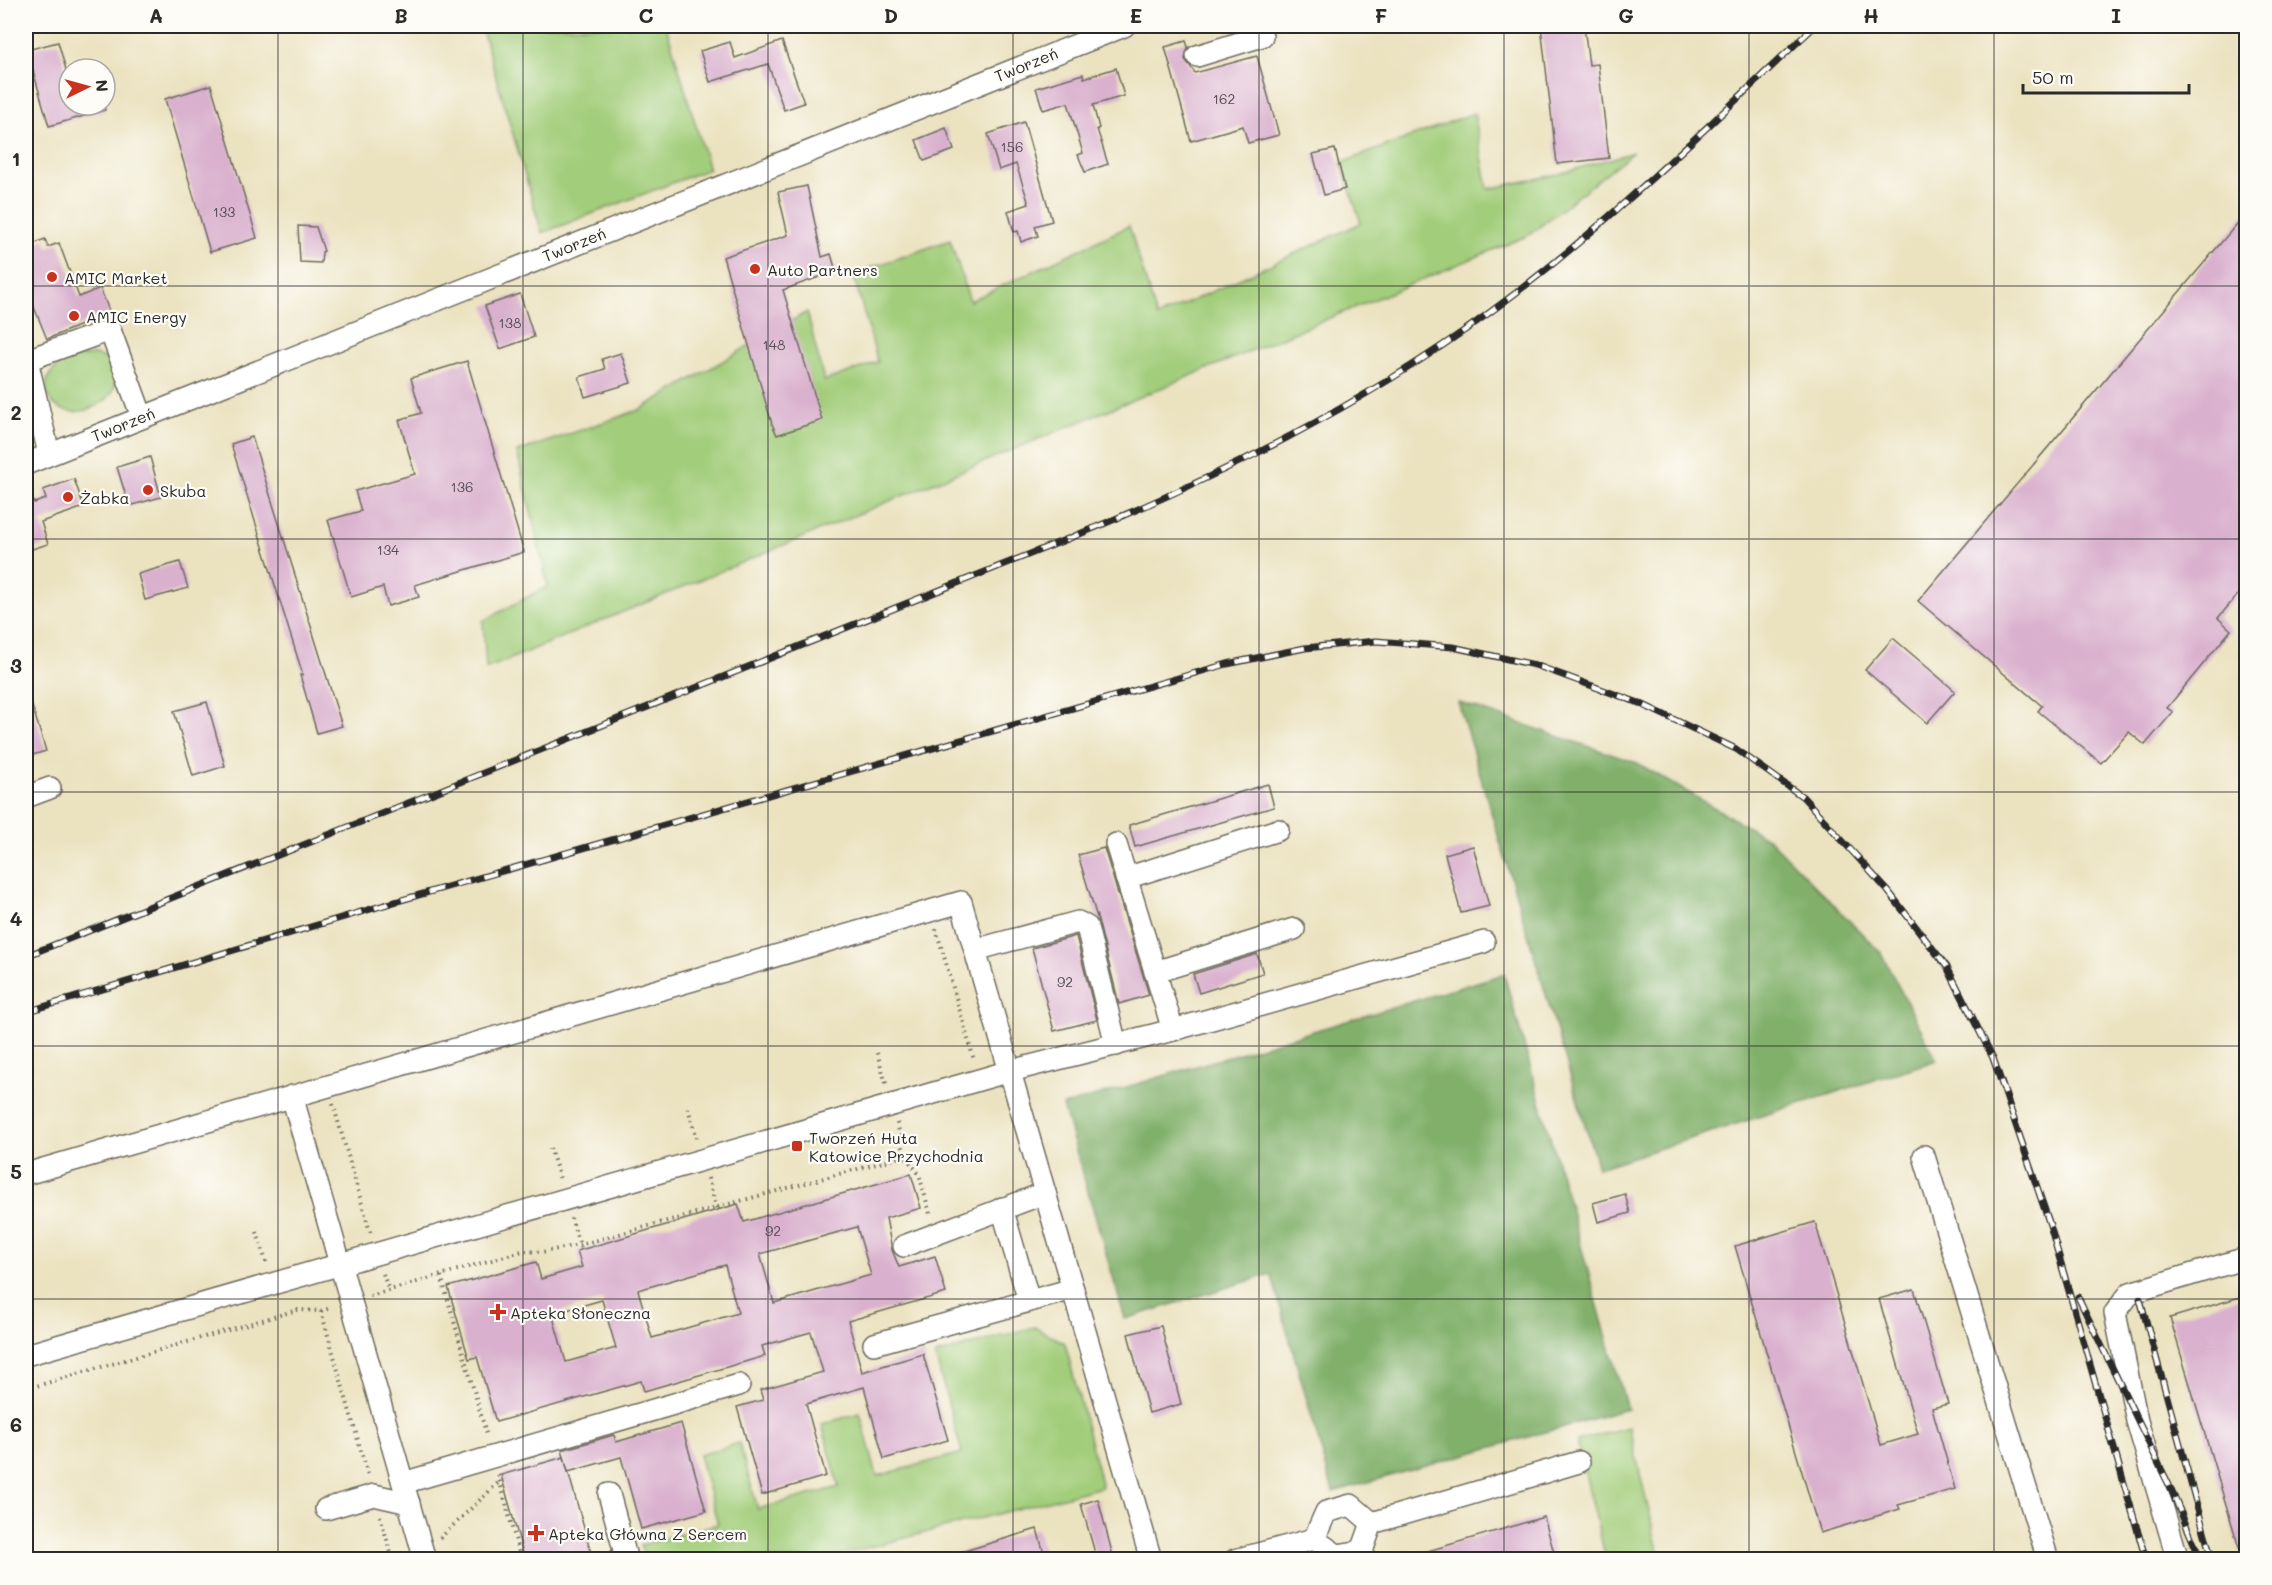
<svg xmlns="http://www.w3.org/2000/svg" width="2272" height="1585" font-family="Mali,sans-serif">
<rect width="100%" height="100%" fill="#fdfcf7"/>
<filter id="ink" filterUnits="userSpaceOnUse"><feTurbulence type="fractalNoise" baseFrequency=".0167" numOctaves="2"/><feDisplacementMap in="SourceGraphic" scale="12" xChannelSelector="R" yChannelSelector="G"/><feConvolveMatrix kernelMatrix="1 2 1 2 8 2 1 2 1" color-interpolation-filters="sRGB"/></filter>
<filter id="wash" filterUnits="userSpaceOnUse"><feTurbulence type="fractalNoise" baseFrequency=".008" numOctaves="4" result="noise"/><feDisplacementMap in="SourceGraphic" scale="24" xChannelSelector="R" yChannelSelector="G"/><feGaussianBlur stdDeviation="1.35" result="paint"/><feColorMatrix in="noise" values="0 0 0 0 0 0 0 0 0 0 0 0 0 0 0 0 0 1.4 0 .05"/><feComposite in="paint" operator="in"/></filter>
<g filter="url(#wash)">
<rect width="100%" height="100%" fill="#ebe2c0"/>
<g fill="#a2cd7a" stroke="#667c52" stroke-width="1.5">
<path d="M481 26H666L709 169 542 233Z"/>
<path d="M1474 113 1488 189 1559 174 1633 152 1529 235 486 669 483 621 548 586 517 452 639 410 807 312 824 381 878 362 853 274 950 240 970 301 1129 226 1157 317 1361 223 1341 163Z"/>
<path d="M95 355 105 358 116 371C117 387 113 397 98 405 43 434 18 358 95 355Z"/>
<path d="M1034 1327 1065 1343 1102 1487 823 1559H645L641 1545 718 1524 699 1455 739 1443 758 1509 839 1487 822 1424 860 1413 877 1476 962 1453 935 1355Z"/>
<path d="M1629 1427 1660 1559H1606L1577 1441Z"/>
</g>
<g fill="#81b06a" stroke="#566e4a" stroke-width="1.5">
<path d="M1458 702 1637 763 1769 839 1881 953 1937 1060 1598 1168Z"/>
<path d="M1504 974 1627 1409 1333 1492 1271 1274 1125 1319 1063 1106Z"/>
</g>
<g id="blocks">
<g fill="#d9b0ce" fill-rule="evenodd">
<path d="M1541 26H1584L1589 65 1598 64 1609 158 1557 164Z"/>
<path d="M782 41 804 103 784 110 768 64 710 82 700 51 730 42 735 58Z"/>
<path d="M1186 41 1188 47 1185 59 1195 73 1257 56 1279 135 1248 143 1243 126 1191 141 1165 47Z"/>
<path d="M58 42 69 80V105H104L105 110 49 126 27 50Z"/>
<path d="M1116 68 1124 96 1093 105 1099 128 1097 129 1108 164 1085 172 1078 155 1083 153 1068 103 1043 110 1036 88 1083 74 1084 78Z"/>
<path d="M211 85 257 238 210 252 165 99Z"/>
<path d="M1024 122 1052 221 1035 226 1038 236 1021 242 1018 231 1014 232 1008 211 1029 204 1016 164 999 170 988 134Z"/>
<path d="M946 128 954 150 924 161 916 140Z"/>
<path d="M1335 149 1345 189 1324 195 1313 154Z"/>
<path d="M807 186 822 257 831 254 836 271 783 290 822 420 777 435 772 424 723 257 788 235 778 192Z"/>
<path d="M2247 212V584L2218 618 2231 630 2167 708 2173 712 2145 745 2129 732 2101 763 2038 711 2042 706 1918 601Z"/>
<path d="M298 226 316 227 324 251 322 252 321 263 300 262Z"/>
<path d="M45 239 48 247 59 243 79 297 100 288 110 313 47 339 30 297 26 299V247Z"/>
<path d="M520 294 534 337 500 349 485 306Z"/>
<path d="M621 353 631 383 585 397 579 377 605 369 602 359Z"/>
<path d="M467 361 524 552 415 585 419 597 388 606 383 587 351 597 328 520 361 511 355 491 415 474 399 420 421 413 411 378Z"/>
<path d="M252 437 342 726 317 733 300 675H303L231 444Z"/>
<path d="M150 457 161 497 129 506 117 467Z"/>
<path d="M74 479 84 507 41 522 48 544 26 551V488L29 487 34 503 46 499 43 490Z"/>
<path d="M180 562 188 588 145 600 138 574Z"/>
<path d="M1893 638 1955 691 1927 723 1865 670Z"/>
<path d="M26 699H30L46 751 26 757Z"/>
<path d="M207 702 225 766 193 776 174 711Z"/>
<path d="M1268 784 1274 807 1135 847 1129 825Z"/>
<path d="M1473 846 1489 906 1461 913 1445 854Z"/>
<path d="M1104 848 1149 995 1119 1004 1099 924 1078 855Z"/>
<path d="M1076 936 1097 1020 1054 1031 1032 948Z"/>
<path d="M1257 954 1263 973 1199 993 1193 974Z"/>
<path d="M911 1174 921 1208 886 1218 892 1250 899 1267 935 1256 946 1293 848 1321 862 1372 923 1354 948 1440 884 1459 864 1387 806 1404 826 1476 762 1495 737 1407 763 1400 760 1390 823 1372 811 1332 762 1346 765 1356 644 1391 641 1381 496 1422 477 1357 469 1359 448 1287 536 1262 541 1279 582 1267 577 1251 738 1204 744 1222ZM857 1227 871 1275 774 1303 760 1254ZM725 1265 738 1313 652 1338 638 1290ZM602 1300 616 1348 566 1362 552 1314Z"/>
<path d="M1625 1194 1630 1213 1598 1222 1593 1203Z"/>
<path d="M1815 1222 1881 1445 1918 1434 1879 1299 1914 1289 1948 1404 1932 1408 1955 1489 1898 1505 1900 1509 1820 1533 1735 1246Z"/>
<path d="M2247 1295V1557L2242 1558 2170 1318Z"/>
<path d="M1161 1326 1181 1404 1149 1413 1128 1334Z"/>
<path d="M681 1423 706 1511 641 1529 621 1457 568 1472 562 1450 614 1435 616 1442Z"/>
<path d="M564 1457 593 1560H525L501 1475Z"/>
<path d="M1098 1499 1114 1560H1097L1081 1504Z"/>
<path d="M1544 1517 1556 1560H1414V1555Z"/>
<path d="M1037 1529 1046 1560H952L951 1555Z"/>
</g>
</g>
</g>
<g filter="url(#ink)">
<use href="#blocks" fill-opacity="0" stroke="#6e6b5f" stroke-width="1.5"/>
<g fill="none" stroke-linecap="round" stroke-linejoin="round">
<defs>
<g id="minor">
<path d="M1197 56 1262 36 1259 26"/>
<path d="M49 454 27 360 110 330 142 417"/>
<path d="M26 464 1124 26"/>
<path d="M26 797 50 788"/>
<path d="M1116 844 1173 1030"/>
<path d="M1126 878 1278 830"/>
<path d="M975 950 1078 922 1087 927 1116 1045"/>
<path d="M1155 972 1294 929"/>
<path d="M292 1096 425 1560"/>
<path d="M1924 1156 2048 1560"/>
<path d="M26 1174 961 902 1151 1560"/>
<path d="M1002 1208 1029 1301"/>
<path d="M904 1246 1045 1193"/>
<path d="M874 1344 1073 1289"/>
<path d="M26 1355 1010 1071 1173 1030 1484 942"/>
<path d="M403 1483 739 1385"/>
<path d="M609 1494 626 1557 618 1560"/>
<path d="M326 1509 374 1495 409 1503"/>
<path d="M1314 1539 1326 1512 1351 1505 1372 1523"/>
<path d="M1235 1560 1314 1539 1337 1555 1362 1551 1372 1523 1579 1462"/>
<path d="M2178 1560 2137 1421 2115 1313 2130 1293 2246 1258"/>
</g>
</defs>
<use href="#minor" stroke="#6e6b5f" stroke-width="24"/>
<g stroke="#6e6b5f" stroke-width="4" stroke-dasharray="1.5 4.5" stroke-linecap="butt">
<path d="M936 929 974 1060"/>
<path d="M877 1053 887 1087"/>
<path d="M333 1104 371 1235"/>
<path d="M688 1108 697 1139"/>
<path d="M897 1123 905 1156 919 1174 930 1214"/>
<path d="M550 1148 560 1179"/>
<path d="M708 1178 717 1210"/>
<path d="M571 1218 581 1249"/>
<path d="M257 1232 267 1265"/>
<path d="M383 1274 389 1291"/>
<path d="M441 1276 487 1436"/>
<path d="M370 1296 522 1251 542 1252 579 1245 905 1156"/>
<path d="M321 1311 368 1475"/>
<path d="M26 1389 297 1310 321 1311 331 1308"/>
<path d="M498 1475 521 1560"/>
<path d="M380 1516 393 1560"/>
<path d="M440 1538 500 1481"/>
<path d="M445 1555 504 1560"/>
<path d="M838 1560 853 1555 903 1560"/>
</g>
<use href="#minor" stroke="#fff" stroke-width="21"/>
<defs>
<g id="rail">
<path d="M26 956 1070 538C1218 477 1360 407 1489 313 1606 228 1709 124 1815 26"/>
<path d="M26 1012 391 903 1227 664 1305 648 1376 641 1453 647 1535 665 1639 703 1736 749 1803 797 1888 891 1947 967 1993 1058 2050 1225 2146 1560"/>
<path d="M2078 1297 2169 1485 2201 1560"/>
<path d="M2140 1299 2212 1560"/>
</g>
</defs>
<use href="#rail" stroke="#2b2b2b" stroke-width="7"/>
<use href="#rail" stroke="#fdfcf7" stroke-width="4.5" stroke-dasharray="14" stroke-linecap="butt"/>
</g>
</g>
<path fill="none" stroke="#2b2b2b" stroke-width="1.5" stroke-opacity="0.55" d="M278 26V1560M523 26V1560M768 26V1560M1013 26V1560M1259 26V1560M1504 26V1560M1749 26V1560M1994 26V1560M26 286H2246M26 539H2246M26 792H2246M26 1046H2246M26 1299H2246"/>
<g fill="#c8321e" stroke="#fdfcf7" stroke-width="2">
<circle cx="755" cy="269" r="6"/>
<circle cx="52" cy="277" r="6"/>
<circle cx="74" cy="316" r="6"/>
<circle cx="148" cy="490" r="6"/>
<circle cx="68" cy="497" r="6"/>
<rect x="791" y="1140" width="12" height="12" rx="3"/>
<path d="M495 1303h6v6h6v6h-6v6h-6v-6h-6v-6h6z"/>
<path d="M533 1524h6v6h6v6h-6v6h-6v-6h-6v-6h6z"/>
</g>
<g text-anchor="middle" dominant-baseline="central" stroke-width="4.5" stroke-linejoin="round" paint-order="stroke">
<g font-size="14" fill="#564c54">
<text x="1224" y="98">162</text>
<text x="1012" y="146">156</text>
<text x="224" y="211">133</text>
<text x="510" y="322">138</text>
<text x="774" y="344">148</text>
<text x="462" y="486">136</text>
<text x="388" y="549">134</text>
<text x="1065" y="981">92</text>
<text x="773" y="1230">92</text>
</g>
<g font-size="16" fill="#2b2b2b" stroke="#fdfcf7">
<text transform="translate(1026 64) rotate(-22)">Tworzeń</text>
<text transform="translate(574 244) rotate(-22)">Tworzeń</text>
<text transform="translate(123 424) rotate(-22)">Tworzeń</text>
</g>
<g font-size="16" fill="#2b2b2b" stroke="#fdfcf7" text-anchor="start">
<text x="767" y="269">Auto Partners</text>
<text x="64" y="277">AMIC Market</text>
<text x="86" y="316">AMIC Energy</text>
<text x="160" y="490">Skuba</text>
<text x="80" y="497">Żabka</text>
<text x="809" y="1137">Tworzeń Huta<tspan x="809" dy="18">Katowice Przychodnia</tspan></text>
<text x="510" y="1312">Apteka Słoneczna</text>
<text x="548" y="1533">Apteka Główna Z Sercem</text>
</g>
</g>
<rect width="2272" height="1585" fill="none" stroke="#fdfcf7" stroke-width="66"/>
<g transform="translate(87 87) rotate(85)"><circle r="28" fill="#fdfcf7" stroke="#a9a8a5" stroke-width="1.5"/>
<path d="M0-4.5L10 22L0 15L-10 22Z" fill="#c8321e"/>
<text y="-9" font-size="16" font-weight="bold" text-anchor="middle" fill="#2b2b2b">N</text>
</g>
<path d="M2023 84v9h166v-9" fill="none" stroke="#2b2b2b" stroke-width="3"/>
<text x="2032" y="84" font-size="18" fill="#2b2b2b" stroke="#fdfcf7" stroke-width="4.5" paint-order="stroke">50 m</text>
<rect x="33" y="33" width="2206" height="1519" fill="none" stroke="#2b2b2b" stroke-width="2"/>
<g font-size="20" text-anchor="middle" font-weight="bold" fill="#2b2b2b">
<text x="156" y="23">A</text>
<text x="401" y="23">B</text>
<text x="646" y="23">C</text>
<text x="891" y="23">D</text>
<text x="1136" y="23">E</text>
<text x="1381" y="23">F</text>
<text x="1626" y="23">G</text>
<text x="1871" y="23">H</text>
<text x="2116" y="23">I</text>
<text x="16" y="166">1</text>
<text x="16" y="420">2</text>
<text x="16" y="673">3</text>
<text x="16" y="926">4</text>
<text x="16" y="1179">5</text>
<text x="16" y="1432">6</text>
</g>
</svg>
